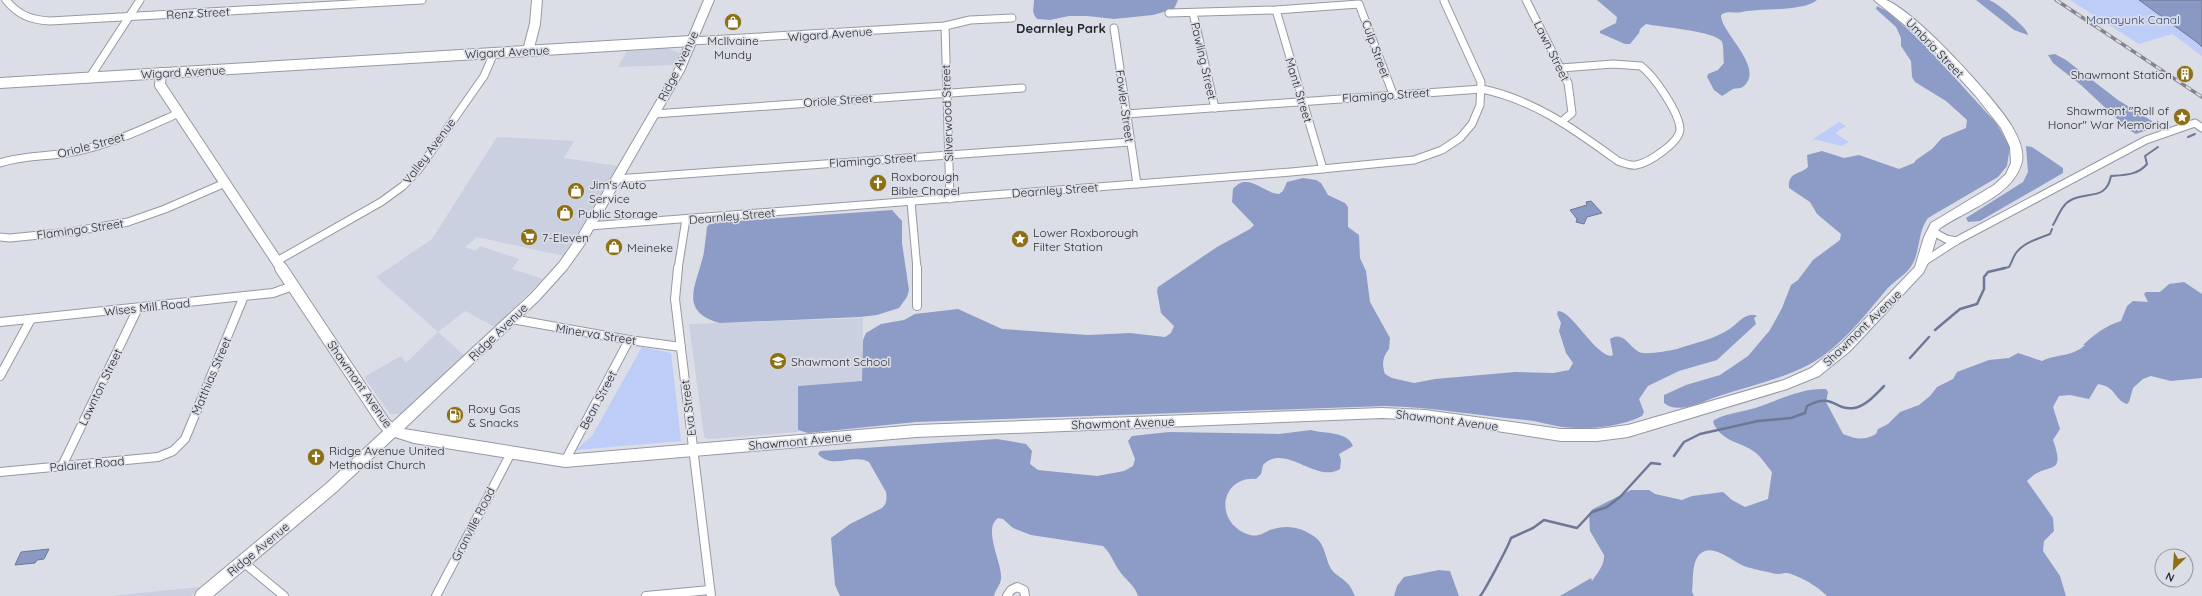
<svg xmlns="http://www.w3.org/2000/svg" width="2202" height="596" font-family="Quicksand,sans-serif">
<rect width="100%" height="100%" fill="#dbdee7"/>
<g fill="#cad0df">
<path d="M667 48 680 53 675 65 618 67 627 51Z"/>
<path d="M497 137 574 141 564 158 618 166 564 256 477 237 465 247 475 251 480 246 519 259 512 269 543 279 495 327 465 311 438 332 465 356 402 414H390L364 377 401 356 406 363 438 332 376 277 432 239Z"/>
<path d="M863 318 862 381 798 386V432L708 439 704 437 689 324Z"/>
<path d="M201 587 191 596H110Z"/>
</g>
<g fill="#becdf8">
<path d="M2070 0H2139L2198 43 2202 47V56L2172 34 2139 44Z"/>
<path d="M1839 122 1846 126 1835 133 1849 142 1842 146 1813 139Z"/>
<path d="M642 347 671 353 681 441 576 450 592 436Z"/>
</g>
<g fill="#8d9cc6">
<path d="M1034 0H1178L1174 9 1153 15 1114 19 1087 16H1069L1050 20 1037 19C1031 12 1034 8 1034 0Z"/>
<path d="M1597 0H1817C1803 12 1759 8 1742 12 1734 14 1728 10 1721 15 1720 32 1765 67 1744 86 1741 89 1737 88 1733 89 1729 91 1726 94 1722 96L1714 90 1707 77 1708 74 1718 70 1724 63C1723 57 1724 47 1722 42 1717 31 1658 27 1646 24L1640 29 1639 33 1630 44H1625L1600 33V31L1616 23 1617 17Z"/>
<path d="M1976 0C1980 0 1985 0 1989 0 1996 2 2028 28 2028 35L2014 30Z"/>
<path d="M1877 6 1888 12 1922 42 1997 124 2010 147 2007 166 1998 177 1928 218C1917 232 1921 253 1910 268 1904 276 1894 281 1887 289 1866 314 1840 348 1810 364 1782 379 1749 386 1719 396 1704 401 1678 415 1664 403V395L1686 385 1720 375 1748 356 1770 330 1782 308 1791 285 1798 280 1813 260 1840 240 1841 234 1817 214 1810 202 1789 188C1788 171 1800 175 1808 167L1807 155 1822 151 1844 158 1859 155 1899 169 1914 163 1916 160 1932 149 1942 138 1966 128 1967 120 1946 101 1915 82 1912 77 1911 61 1901 46V38L1896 27 1876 9Z"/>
<path d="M2055 54 2066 60 2118 100 2152 121 2155 127 2136 134 2129 130 2081 85 2053 63 2048 55Z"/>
<path d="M2026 146 2032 147 2063 168V173L1980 221 1968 222 1966 218 2023 182 2028 172Z"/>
<path d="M1303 178 1316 180 1321 183 1328 195 1345 203 1348 207V227L1359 235 1360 258 1366 271 1370 302 1390 338 1389 349C1382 357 1382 365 1385 374L1392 378 1414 383 1435 379 1515 372 1553 373 1569 370 1573 363 1566 353 1559 331 1561 323 1557 314 1558 311C1571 310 1592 351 1610 356L1613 355 1610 339C1625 329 1630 351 1643 353 1653 354 1667 351 1677 349 1694 343 1716 339 1731 328 1738 323 1747 311 1757 316L1754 318 1756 324 1717 360 1679 371 1648 386 1639 399 1644 412 1642 416C1620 427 1587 430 1562 427 1550 425 1538 421 1526 420 1479 416 1432 407 1385 406L916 422 808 433 798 430V386L862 381 863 340 866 333 881 324 904 320 915 314 958 309 1002 329 1088 335 1130 333 1165 337 1171 333 1174 326 1161 313 1157 291 1158 287 1217 247 1250 229 1254 225 1232 202 1233 189C1248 171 1264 194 1279 194L1283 191 1287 182Z"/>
<path d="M892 210 902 221V243L909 290 907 297 899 308 877 315 860 317 720 323C676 311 698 283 704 252 705 244 706 235 707 227L710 223Z"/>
<path d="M2184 282 2202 294V378L2171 381 2151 376 2143 379 2133 388 2129 402 2127 404C2114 400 2117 387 2098 384L2089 399 2070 395 2059 396 2053 407 2060 429 2053 440C2067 479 2046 460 2027 481L2053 518 2054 531 2044 541 2043 551 2060 576 2066 596H1827C1817 586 1805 579 1791 574 1786 572 1782 574 1777 574 1771 573 1749 568 1744 566 1734 562 1717 547 1705 551 1690 556 1694 581 1692 592L1694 596H1560L1591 578 1592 581C1597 574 1605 564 1604 555L1590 531 1589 514 1593 509 1631 490H1649L1655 494 1682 500 1692 496 1723 492 1732 500 1745 507 1768 499 1772 472C1767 466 1762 458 1756 453 1741 441 1722 443 1713 422L1714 420C1729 412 1746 412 1761 406 1783 398 1803 388 1826 389L1828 392 1826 402 1843 434C1855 439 1864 441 1876 434L1878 429 1888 424 1900 412 1919 405 1930 396 1937 387 1953 379 1957 372 1989 360 2009 358 2018 353 2042 361C2056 354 2071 357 2084 346L2085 345H2083C2095 334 2105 326 2121 321L2127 306 2133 301 2148 302 2144 294 2146 292H2160L2169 284Z"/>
<path d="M1311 430C1324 434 1348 431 1353 446L1339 454 1341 460 1340 469C1316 484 1285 442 1263 465L1261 474 1256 479C1220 476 1213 524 1250 535 1259 537 1263 533 1270 530 1287 524 1301 527 1315 537 1325 544 1325 557 1330 567 1334 575 1342 577 1347 583 1351 586 1353 592 1355 596H1138C1135 586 1127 581 1121 573 1114 565 1112 554 1103 546L1031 535 1013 528 1003 519 998 518C982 529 1003 564 1001 579 1001 584 995 590 994 596H840L835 585 831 538 850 524 882 508C887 504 887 498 886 492L869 462C853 453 832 470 818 454L820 451 997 439 1026 444 1032 451 1030 464 1038 470 1097 476 1124 471 1133 466 1135 459 1128 441 1132 436 1169 432 1279 434Z"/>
<path d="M1439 570 1450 571 1459 596H1394L1397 586 1404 577Z"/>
</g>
<g fill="#8a99c3" stroke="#6d7896">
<path d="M2139 0H2202V47L2198 43Z"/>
<path d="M1591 201 1602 213 1587 217 1584 224 1576 222 1577 219 1570 210 1587 205 1586 202Z"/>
<path d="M49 549 44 559 37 560 35 563 15 565 21 552Z"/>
</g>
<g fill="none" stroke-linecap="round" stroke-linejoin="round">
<g stroke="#6d7896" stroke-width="2">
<path d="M2188 137 2195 134"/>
<path d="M2053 225C2058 217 2062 204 2071 200 2088 191 2106 201 2111 176 2125 175 2138 175 2147 164L2145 156 2158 147"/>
<path d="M2001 269 2009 267C2012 262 2013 257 2016 253 2024 242 2038 239 2050 234L2052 229"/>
</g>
<g stroke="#6d7896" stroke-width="2.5">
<path d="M1935 330 1960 309 1977 304 1984 289V277L1988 272 2005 268"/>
<path d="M1910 358 1929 337"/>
<path d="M1674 456 1684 442 1700 434 1758 421 1791 418 1805 413 1807 406C1834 392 1834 411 1854 408 1866 406 1876 394 1884 386"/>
<path d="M1480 596C1483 594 1509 545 1511 538L1533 528 1544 520 1577 528 1592 512 1607 507 1620 497 1651 463 1660 464"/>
</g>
<defs>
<g id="minor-far1">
<path d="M6 0C18 15 31 20 50 21L422 0"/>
<path d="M1526 0 1568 83 1572 113 1561 122"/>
<path d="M1276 10 1323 169"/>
<path d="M1169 13 1276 10 1359 4 1393 94"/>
<path d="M1193 13 1215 108"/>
<path d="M945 26 950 199"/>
<path d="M1114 28 1137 184"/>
<path d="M691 41 945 26 970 20 1012 18"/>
<path d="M90 77 140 0"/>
<path d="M654 114 1022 88"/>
<path d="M1126 114 1482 89C1535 100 1575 130 1618 161 1623 163 1630 166 1636 165 1649 163 1680 142 1680 129 1679 112 1654 76 1641 66L1613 64 1561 68"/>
<path d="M0 163C24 155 48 157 73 152 110 145 145 128 179 113"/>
<path d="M616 179 1130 142"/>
<path d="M911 202 917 269"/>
<path d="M589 226 1291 172 1414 160 1442 150 1460 138 1472 124 1480 105 1481 82 1444 1"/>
<path d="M1932 231 1946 239 1956 241"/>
<path d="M0 237 10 238 70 232 128 222 165 209 225 183"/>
<path d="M277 261 381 202 403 186 419 169 484 76 494 53"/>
<path d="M1925 261 1956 241 2146 140 2195 123 2202 128"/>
<path d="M678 269 686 219"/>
</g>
<g id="minor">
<path d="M678 268 675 299 711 596"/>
<path d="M917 268V306"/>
<path d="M512 319 629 340 681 347"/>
<path d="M0 322 273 293 293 286"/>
<path d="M0 376 31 319"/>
<path d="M565 461 629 340"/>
<path d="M62 466 138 308"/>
<path d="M0 472 158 457 173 451 185 439 244 296"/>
<path d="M243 562 284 596"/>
<path d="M436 596 511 453"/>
<path d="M646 596 710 590"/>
<path d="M1007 596 1011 590 1017 587 1024 590 1025 596"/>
</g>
<g id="tertiary-far1">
<path d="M528 51 535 24 537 0"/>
<path d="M161 73 160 85 282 269"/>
<path d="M0 83 691 41"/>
</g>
<path id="tertiary" d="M281 268 384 423 392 431"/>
<path id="secondary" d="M704 0H714L684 71 584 245 567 269 539 300 404 429 565 455 916 425 1382 408 1425 410 1561 429H1597L1628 425 1784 380 1811 368 1842 343 1915 267 1924 237 1931 223 1994 185 2006 174 2011 163 2010 147 2001 128 1975 95 1927 43 1874 0C1878 0 1883 0 1886 0 1915 11 1994 97 2011 125 2017 135 2026 152 2021 165 2010 198 1965 210 1939 229L1930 259 1923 273 1850 351 1819 376 1787 389 1628 437 1597 441H1561L1425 420 1382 418 916 437 565 467 414 443 395 437 336 492 213 596H195L197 591 326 484 531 294 559 263 576 239 674 71Z"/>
</defs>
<use href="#minor-far1" stroke="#9699a1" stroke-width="9"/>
<use href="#minor" stroke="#9699a1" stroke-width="10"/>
<use href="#tertiary-far1" stroke="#9699a1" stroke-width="12"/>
<use href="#tertiary" stroke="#9699a1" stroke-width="14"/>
<use href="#secondary" stroke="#9699a1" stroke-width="2"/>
<use href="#minor-far1" stroke="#fff" stroke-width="7"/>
<use href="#minor" stroke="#fff" stroke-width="8"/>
<use href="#tertiary-far1" stroke="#fff" stroke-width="10"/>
<use href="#tertiary" stroke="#fff" stroke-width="12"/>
<use href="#secondary" fill="#fff" fill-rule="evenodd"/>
<defs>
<path id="rail" d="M2056 0 2202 97"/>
</defs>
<use href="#rail" stroke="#82848a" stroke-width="3.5"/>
<use href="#rail" stroke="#dbdee7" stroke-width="2" stroke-dasharray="6" stroke-linecap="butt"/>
</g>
<defs>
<symbol id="shop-disc" viewBox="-11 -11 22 22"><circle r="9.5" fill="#8e7014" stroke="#dbdee7"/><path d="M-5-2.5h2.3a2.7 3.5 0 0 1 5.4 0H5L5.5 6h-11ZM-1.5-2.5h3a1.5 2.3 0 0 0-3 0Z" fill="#fff"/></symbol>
<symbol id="building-disc" viewBox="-11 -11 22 22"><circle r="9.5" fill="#8e7014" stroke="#dbdee7"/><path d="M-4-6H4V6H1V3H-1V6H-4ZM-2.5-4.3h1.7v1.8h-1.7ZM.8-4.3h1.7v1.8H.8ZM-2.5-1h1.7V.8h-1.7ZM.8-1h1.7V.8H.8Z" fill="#fff"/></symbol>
<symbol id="sight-disc" viewBox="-11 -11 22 22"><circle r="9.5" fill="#8e7014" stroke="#dbdee7"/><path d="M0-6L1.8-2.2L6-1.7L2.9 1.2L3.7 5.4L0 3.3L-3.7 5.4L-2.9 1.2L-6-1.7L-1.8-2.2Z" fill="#fff"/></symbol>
<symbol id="church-disc" viewBox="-11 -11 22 22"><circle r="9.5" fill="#8e7014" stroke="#dbdee7"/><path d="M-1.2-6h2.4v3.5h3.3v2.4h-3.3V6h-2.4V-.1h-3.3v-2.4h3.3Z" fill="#fff"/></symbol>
<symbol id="supermarket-disc" viewBox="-11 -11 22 22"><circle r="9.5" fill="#8e7014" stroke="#dbdee7"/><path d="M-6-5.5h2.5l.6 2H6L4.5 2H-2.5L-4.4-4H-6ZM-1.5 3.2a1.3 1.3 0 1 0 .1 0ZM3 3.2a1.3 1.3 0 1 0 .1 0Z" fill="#fff"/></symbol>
<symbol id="school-disc" viewBox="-11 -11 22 22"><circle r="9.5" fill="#8e7014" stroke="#dbdee7"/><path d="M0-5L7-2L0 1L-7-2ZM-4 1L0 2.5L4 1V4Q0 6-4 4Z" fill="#fff"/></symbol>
<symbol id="fuel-disc" viewBox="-11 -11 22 22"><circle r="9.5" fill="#8e7014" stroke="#dbdee7"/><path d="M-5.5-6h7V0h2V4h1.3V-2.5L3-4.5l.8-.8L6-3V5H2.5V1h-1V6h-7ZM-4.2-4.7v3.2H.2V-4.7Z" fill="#fff"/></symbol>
</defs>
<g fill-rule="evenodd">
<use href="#shop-disc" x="723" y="12" width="20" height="20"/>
<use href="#building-disc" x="2175" y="64" width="20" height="20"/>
<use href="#sight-disc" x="2172" y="107" width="20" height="20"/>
<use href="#church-disc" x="868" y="173" width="20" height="20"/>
<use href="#shop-disc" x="566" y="181" width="20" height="20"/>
<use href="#shop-disc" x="555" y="203" width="20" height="20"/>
<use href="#supermarket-disc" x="519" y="227" width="20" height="20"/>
<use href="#sight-disc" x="1010" y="229" width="20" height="20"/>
<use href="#shop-disc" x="604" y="237" width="20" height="20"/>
<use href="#school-disc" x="768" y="351" width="20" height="20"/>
<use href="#fuel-disc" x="445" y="405" width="20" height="20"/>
<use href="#church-disc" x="306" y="447" width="20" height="20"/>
</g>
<g text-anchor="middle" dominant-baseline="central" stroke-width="3.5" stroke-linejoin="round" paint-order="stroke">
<g font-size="12" fill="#2a2b2e" stroke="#dbdee7">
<text transform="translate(198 13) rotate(-3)">Renz Street</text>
<text transform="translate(830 34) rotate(-4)">Wigard Avenue</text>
<text transform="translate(1935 48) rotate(46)">Umbria Street</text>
<text transform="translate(1376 49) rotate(70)">Culp Street</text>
<text transform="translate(1552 51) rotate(64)">Lawn Street</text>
<text transform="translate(507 52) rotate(-3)">Wigard Avenue</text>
<text transform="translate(1204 61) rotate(77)">Pawling Street</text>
<text transform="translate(678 66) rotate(-64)">Ridge Avenue</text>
<text transform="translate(183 72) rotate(-3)">Wigard Avenue</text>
<text transform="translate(1299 90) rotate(73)">Manti Street</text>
<text transform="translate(1386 95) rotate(-4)">Flamingo Street</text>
<text transform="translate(838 100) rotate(-4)">Oriole Street</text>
<text transform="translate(1125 106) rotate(82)">Fowler Street</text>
<text transform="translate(947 113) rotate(-92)">Silverwood Street</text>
<text transform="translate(91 145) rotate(-15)">Oriole Street</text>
<text transform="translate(429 151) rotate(-53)">Valley Avenue</text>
<text transform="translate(873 160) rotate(-4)">Flamingo Street</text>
<text transform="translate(1055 190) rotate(-4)">Dearnley Street</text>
<text transform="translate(732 216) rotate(-5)">Dearnley Street</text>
<text transform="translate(80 229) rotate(-8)">Flamingo Street</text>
<text transform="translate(147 307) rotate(-6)">Wises Mill Road</text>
<text transform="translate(1862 328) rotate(-44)">Shawmont Avenue</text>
<text transform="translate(498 332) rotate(-44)">Ridge Avenue</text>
<text transform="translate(596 334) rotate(9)">Minerva Street</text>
<text transform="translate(211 376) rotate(-67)">Matthias Street</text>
<text transform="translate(360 384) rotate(55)">Shawmont Avenue</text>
<text transform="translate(100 387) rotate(-64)">Lawnton Street</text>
<text transform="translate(598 400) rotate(-62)">Bean Street</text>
<text transform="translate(688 408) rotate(-97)">Eva Street</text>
<text transform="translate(1447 420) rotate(7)">Shawmont Avenue</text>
<text transform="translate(1123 423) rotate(-2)">Shawmont Avenue</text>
<text transform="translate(800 441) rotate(-5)">Shawmont Avenue</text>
<text transform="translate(87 464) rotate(-5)">Palairet Road</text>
<text transform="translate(473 524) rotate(-63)">Granville Road</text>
<text transform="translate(258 549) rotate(-40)">Ridge Avenue</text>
</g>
<g font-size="12" fill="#384980" stroke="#dbdee7">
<text x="2133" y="19">Manayunk Canal</text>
</g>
<g font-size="12" fill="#2a2b2e" stroke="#dbdee7" text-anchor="start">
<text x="733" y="40" text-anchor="middle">McIlvaine<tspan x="733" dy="14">Mundy</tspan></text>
<text x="2172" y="74" text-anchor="end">Shawmont Station</text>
<text x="2169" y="110" text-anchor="end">Shawmont "Roll of<tspan x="2169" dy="14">Honor" War Memorial</tspan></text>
<text x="891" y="176">Roxborough<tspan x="891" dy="14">Bible Chapel</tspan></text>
<text x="589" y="184">Jim's Auto<tspan x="589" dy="14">Service</tspan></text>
<text x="578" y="213">Public Storage</text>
<text x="1033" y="232">Lower Roxborough<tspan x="1033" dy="14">Filter Station</tspan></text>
<text x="542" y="237">7-Eleven</text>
<text x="627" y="247">Meineke</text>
<text x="791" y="361">Shawmont School</text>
<text x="468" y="408">Roxy Gas<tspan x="468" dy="14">&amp; Snacks</tspan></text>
<text x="329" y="450">Ridge Avenue United<tspan x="329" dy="14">Methodist Church</tspan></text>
</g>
<g font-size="13" font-weight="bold" fill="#26292f" stroke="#dbdee7">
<text x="1061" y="28">Dearnley Park</text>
</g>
</g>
<g transform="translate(2174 568) rotate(205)"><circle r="19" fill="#dbdee7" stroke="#94969d"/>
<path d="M0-3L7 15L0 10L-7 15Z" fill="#8e7014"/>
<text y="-6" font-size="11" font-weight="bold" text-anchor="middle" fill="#2a2b2e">N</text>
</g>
</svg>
